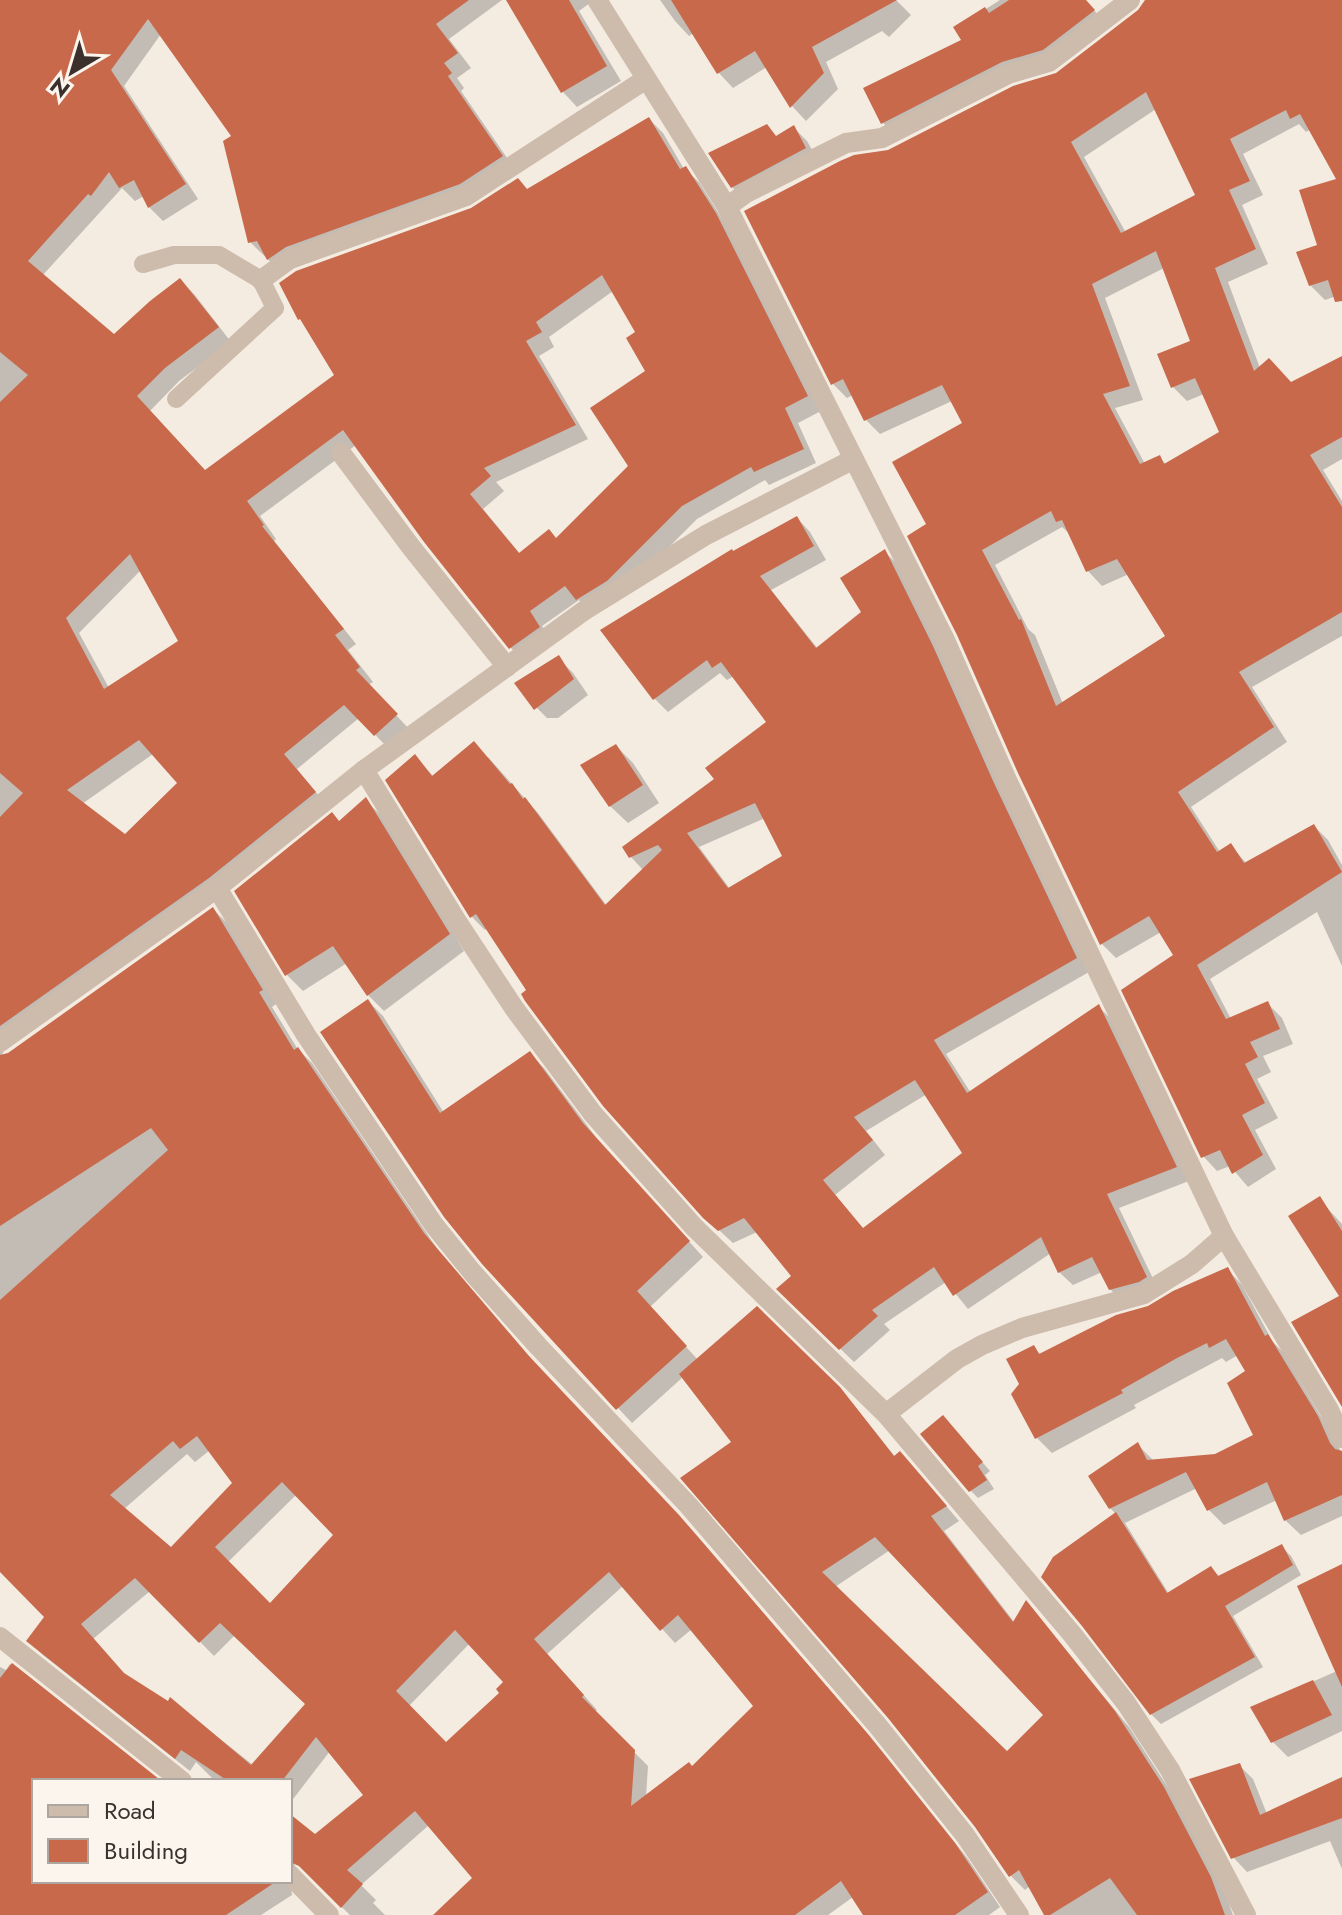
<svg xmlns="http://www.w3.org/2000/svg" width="1342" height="1915" font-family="Jost,sans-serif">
<rect width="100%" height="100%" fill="#f4ebe1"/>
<g fill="#0003" fill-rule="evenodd">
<path d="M0 0H502L449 39 471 68 457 78 464 88 461 91 516 171 282 273 250 242 234 137 161 34 124 86 198 199 163 221 149 207 144 196 135 201 122 188 42 276 115 337 180 280 194 294 231 342 179 381 150 411 206 472 337 375 528 191 649 119 663 133 684 169 699 182 729 230 821 411 798 423 816 463 769 485 765 480 697 519 621 595 592 613 579 600 542 626 552 642 525 662 511 648 356 445 260 516 276 539 274 541 356 644 348 650 373 682 368 685 410 730 389 749 359 718 297 769 328 807 6 1045 2 1055H8L213 909 227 923 276 1004 272 1007 297 1048 312 1063 438 1250 542 1371 693 1531 882 1751 968 1859 1000 1907 989 1915H865L853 1897 828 1915H436L474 1878 429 1825 361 1885 376 1900 373 1903 385 1915H350L292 1859 300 1877 291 1885 292 1895 261 1915H0V1667L6 1670 10 1664 158 1781H34V1881H290V1817L315 1836 366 1796 330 1751 290 1803V1781H215L196 1762 190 1771 43 1655 28 1641 47 1617 0 1569ZM613 291 638 333 648 372 631 466 557 540 521 555 483 509 504 491 496 482 588 439 539 356 554 347 549 337ZM141 570 181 641 109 688 79 633ZM153 754 179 783 125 837 82 804ZM210 1450 235 1483 171 1550 124 1509 187 1454 195 1462ZM297 1494 336 1534 271 1606 228 1562ZM623 1586 675 1643 692 1629 756 1706 692 1769 646 1797 648 1766 594 1712 597 1710 547 1654ZM150 1591 214 1656 235 1635 307 1704 253 1765 171 1700 168 1704 127 1677 93 1639ZM470 1643 506 1682 502 1693 446 1745 409 1706Z"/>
<path d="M508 0H594L579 11 621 81 577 107 563 92Z"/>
<path d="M660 0H896L911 15 889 37 882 31 826 62 838 89 806 121 792 106 767 67 733 88 719 73 694 33 689 36 675 21Z"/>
<path d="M1000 0H1085L1106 24 896 135 883 123 964 41 956 28Z"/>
<path d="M1150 0H1309L1342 61V294L1325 300 1310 285 1339 180 1311 129 1306 132 1299 124 1243 154 1263 195 1242 205 1268 264 1228 282 1260 368 1342 407V459L1323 470 1342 501V636L1252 687 1287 742 1191 807 1220 852 1231 846 1247 864 1314 826 1328 840 1342 865V966L1317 912 1210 979 1231 1019 1268 1004 1282 1018 1293 1044 1263 1056 1271 1072 1257 1079 1278 1118 1255 1130 1276 1169 1248 1187 1230 1166 1217 1171 1203 1156 1176 955 1161 932 1116 958 1101 943 929 525 964 424 952 401 880 434 866 420 853 395 847 398 833 384 888 152 1057 74 1139 12ZM1156 109 1198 196 1126 233 1084 157ZM1164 268 1192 342 1173 387 1187 401 1204 394 1221 433 1167 465 1159 457 1145 464 1115 408 1143 400 1105 298ZM1062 527 1071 535 1088 571 1102 586 1129 574 1168 636 1063 704 1035 635 1028 629 995 565Z"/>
<path d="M793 127 807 141 819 162 746 201 732 187 777 137Z"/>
<path d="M797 518 810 532 826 560 771 590 818 649 864 613 885 552 898 565 946 661 1089 972 946 1054 971 1093 1099 1007 1112 1020 1189 1181 1119 1208 1159 1291 1124 1303 1110 1289 1102 1272 1073 1285 1059 1272 1051 1253 968 1309 946 1282 884 1324 890 1330 854 1362 779 1289 794 1276 757 1232 733 1243 705 1217 529 990 488 928 485 930 472 917 388 780 415 756 434 777 488 757 538 813 607 906 643 870 631 857 717 779 769 722 734 676 727 680 720 673 668 712 655 699 602 631ZM765 818 785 857 730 889 699 847ZM927 1094 964 1154 864 1230 835 1195 885 1155 866 1131Z"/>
<path d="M558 658 573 673 588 695 558 718H547L531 702Z"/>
<path d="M616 746 633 763 659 803 628 823 610 806Z"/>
<path d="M365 800 382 816 464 951 384 1011 368 995 347 963 303 991 287 975 340 823Z"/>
<path d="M368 1001 383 1016 444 1113 529 1053 544 1068 598 1140 703 1257 650 1307 698 1360 757 1309 853 1404 896 1458 914 1468 959 1521 944 1531 1015 1623 1027 1604 1129 1727 1178 1803 1225 1893 1233 1915H1046L1030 1886 1025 1890 1011 1876 977 1826 734 1443 683 1377 632 1423 618 1408ZM890 1550 1046 1715 1007 1754 835 1587Z"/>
<path d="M1319 1199 1342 1224V1289Z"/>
<path d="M1227 1269 1242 1285 1273 1342 1283 1352 1342 1453V1516L1301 1535 1285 1520 1277 1500 1224 1525 1209 1510 1197 1488 1125 1523 1169 1594 1211 1568 1220 1577 1282 1547 1291 1556 1301 1575 1233 1616 1263 1667 1161 1724 1151 1714 1116 1514 1110 1508 1138 1445 1153 1460 1216 1456 1255 1436 1247 1372 1238 1355 1226 1362 1222 1358 1134 1405 1136 1408 1052 1453 1037 1438 1021 1384 1034 1347 1041 1355 1149 1308Z"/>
<path d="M951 1426 990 1471 985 1475 994 1489 978 1498 970 1490Z"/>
<path d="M1342 1566V1731L1288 1757 1273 1742 1253 1708 1337 1671Z"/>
<path d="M1239 1765 1253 1779 1267 1814 1342 1779V1869L1330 1841 1247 1872 1233 1857Z"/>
</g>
<g fill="#c8694b" fill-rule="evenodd">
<path d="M0 0H469L436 24 458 53 444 63 452 73 448 76 503 156 460 184 286 247 267 260 257 241 248 243 223 141 231 136 148 19 111 70 186 184 148 208 134 180 119 188 109 172 91 196 88 194 28 261 114 334 150 301 180 278 219 327 165 368 137 396 205 470 334 375 300 319 298 320 279 283 296 271 471 208 518 178 527 189 649 117 680 169 686 166 716 213 808 396 785 408 804 449 754 472 751 467 682 506 607 581 576 600 565 586 530 611 540 627 509 649 424 542 343 430 247 501 264 525 262 526 344 629 335 635 360 667 356 670 398 714 374 736 344 705 284 754 316 792 209 878 0 1026V817L23 793 0 773V402L28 375 0 352ZM602 275 635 332 626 338 645 371 590 408 628 466 556 538 549 529 519 553 470 494 491 476 484 468 576 425 526 341 542 332 536 322ZM130 554 178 641 104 689 66 618ZM139 740 177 783 125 834 67 790Z"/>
<path d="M506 0H569L607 66 561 93Z"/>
<path d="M671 0H897L812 47 824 73 790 108 755 51 717 74Z"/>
<path d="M1009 0H1086L1095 10 1043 50 1002 62 881 124 863 88 961 40 953 27 985 7 989 13Z"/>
<path d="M1145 0H1342V301L1335 302 1328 280 1309 286 1296 252 1317 245 1299 190 1336 179 1300 114 1290 119 1286 110 1230 139 1250 181 1229 190 1256 249 1215 268 1254 371 1269 358 1291 382 1342 356V437L1310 455 1342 507V612L1239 672 1274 727 1178 792 1217 852 1231 843 1244 863 1314 824 1342 872 1197 965 1226 1019 1268 1001 1280 1029 1250 1042 1258 1057 1245 1064 1265 1103 1242 1115 1263 1155 1232 1174 1220 1150 1201 1158 1121 990 1173 955 1149 916 1100 945 1018 773 957 635 907 536 926 524 892 462 962 423 942 385 864 421 843 379 831 385 744 211 840 161 854 155 888 150 1013 86 1056 73 1138 10ZM1146 92 1195 195 1121 233 1071 142ZM1156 251 1190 341 1157 354 1171 388 1195 378 1219 432 1164 464 1160 455 1140 464 1103 394 1130 386 1092 284ZM1051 511 1056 522 1062 520 1086 572 1117 559 1165 636 1056 706 1021 619 1019 620 982 550Z"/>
<path d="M767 124 776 136 794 125 806 148 731 188 708 153Z"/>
<path d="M797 516 814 546 760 576 816 648 861 612 840 578 885 549 933 646 994 783 1077 958 934 1040 967 1093 1099 1004 1177 1167 1107 1194 1147 1277 1139 1282 1109 1290 1092 1257 1058 1273 1041 1237 953 1296 934 1267 872 1310 878 1316 839 1350 776 1289 791 1276 744 1218 718 1231 703 1218 603 1106 525 1001 521 994 526 990 476 914 470 918 385 780 415 754 432 776 474 741 510 784 512 783 523 799 525 797 605 905 662 850 658 845 629 858 622 847 714 779 705 768 766 722 721 662 712 668 707 660 653 700 600 630 732 549 733 551ZM755 803 782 856 728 888 687 833ZM915 1080 962 1153 863 1228 823 1180 873 1140 854 1117Z"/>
<path d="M559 655 574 679 534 710 514 683Z"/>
<path d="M616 744 643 785 609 807 580 765Z"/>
<path d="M366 797 450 934 367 996 333 946 285 976 234 891 332 812 339 821Z"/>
<path d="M213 907 263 990 259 992 294 1050 298 1047 424 1233 528 1355 679 1515 868 1734 955 1843 988 1892 955 1915H863L841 1881 795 1915H433L472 1878 415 1811 347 1870 363 1884 341 1908 299 1866 290 1862V1814L315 1834 363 1795 316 1737 282 1781H228L181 1750 175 1759 26 1641 44 1617 0 1572V1300L168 1150 151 1128 0 1226V1055L8 1053ZM197 1436 232 1483 171 1547 110 1495 173 1441 180 1449ZM282 1482 333 1535 270 1603 215 1547ZM609 1572 660 1631 678 1615 753 1706 692 1766 689 1762 631 1806 635 1750 582 1697 584 1695 534 1639ZM135 1578 199 1643 220 1623 305 1704 251 1765 170 1697 168 1701 124 1673 81 1624ZM455 1630 503 1682 496 1689 499 1693 446 1742 396 1691Z"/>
<path d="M368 999 440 1113 530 1051 583 1123 690 1241 637 1291 687 1346 616 1410 482 1264 444 1217 320 1032Z"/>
<path d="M1320 1196 1342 1231V1407L1291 1322 1339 1296 1288 1216Z"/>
<path d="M1228 1267 1265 1336 1268 1334 1318 1416 1330 1443 1335 1449 1342 1451V1495L1284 1521 1267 1482 1207 1511 1186 1472 1109 1509 1088 1476 1138 1442 1147 1460 1215 1454 1253 1435 1227 1383 1245 1371 1226 1339 1209 1348 1207 1343 1177 1358 1121 1390 1123 1393 1035 1439 1011 1394 1019 1384 1006 1359 1034 1345 1039 1354 1116 1315 1148 1306 1173 1291Z"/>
<path d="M757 1306 840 1387 894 1456 900 1451 947 1506 931 1516 1013 1622 1026 1600 1115 1711 1164 1787 1211 1877 1225 1915H1137L1110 1878 1050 1915H1044L1019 1870 1009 1877 975 1827 888 1718 680 1478 731 1442 679 1374ZM875 1537 1043 1715 1007 1751 822 1572Z"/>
<path d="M943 1415 983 1462 978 1466 987 1480 969 1492 920 1434Z"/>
<path d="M1116 1512 1167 1593 1211 1566 1218 1576 1282 1544 1293 1565 1225 1606 1255 1657 1150 1715 1082 1626 1041 1577 1053 1557Z"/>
<path d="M1342 1564V1687L1297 1586Z"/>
<path d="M12 1663 159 1779 34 1781V1881H277L226 1915H0V1678Z"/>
<path d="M1313 1680 1332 1715 1271 1743 1250 1707Z"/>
<path d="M1240 1763 1260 1815 1342 1777V1818L1231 1859 1189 1779Z"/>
</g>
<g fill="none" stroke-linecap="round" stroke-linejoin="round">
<path stroke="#cdbbac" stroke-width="18" d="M143 264 174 255H219L261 280 275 308 176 399"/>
<g stroke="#cdbbac" stroke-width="20">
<path d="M597 0 727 207 945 640 1006 778 1224 1236 1329 1410 1342 1438"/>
<path d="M727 207 746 193 846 143 882 138 1008 74 1049 62 1130 0"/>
<path d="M261 280 290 259 466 196 646 79"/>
<path d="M341 453 411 547 507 667"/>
<path d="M364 770 456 920 514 1008 593 1114 694 1227 886 1414 1072 1634 1126 1703 1170 1770 1246 1915"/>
<path d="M217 888 306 1035 434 1225 472 1272 538 1346 689 1506 878 1726 965 1835 1019 1915"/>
<path d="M0 1042 217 888 364 770 585 610 706 535 852 460"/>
<path d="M886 1414 957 1359 982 1345 1022 1328 1144 1294 1192 1264 1224 1236"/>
<path d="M0 1637 182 1781"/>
<path d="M290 1875 329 1915"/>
</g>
</g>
<rect x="32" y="1779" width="260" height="104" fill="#fbf5ee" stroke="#aea6a0" stroke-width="2"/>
<rect x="48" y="1805" width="40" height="12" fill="#cdbbac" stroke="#aea6a0" stroke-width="2"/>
<text x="104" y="1819" font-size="24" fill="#3b302b">Road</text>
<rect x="48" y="1839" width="40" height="24" fill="#c8694b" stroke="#aea6a0" stroke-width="2"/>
<text x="104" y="1859" font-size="24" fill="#3b302b">Building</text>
<g transform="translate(72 72) rotate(218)" stroke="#fbf5ee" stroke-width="6" paint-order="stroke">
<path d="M0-6L14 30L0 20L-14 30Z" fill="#3b302b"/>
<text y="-12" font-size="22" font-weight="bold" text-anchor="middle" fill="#3b302b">N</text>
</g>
</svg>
